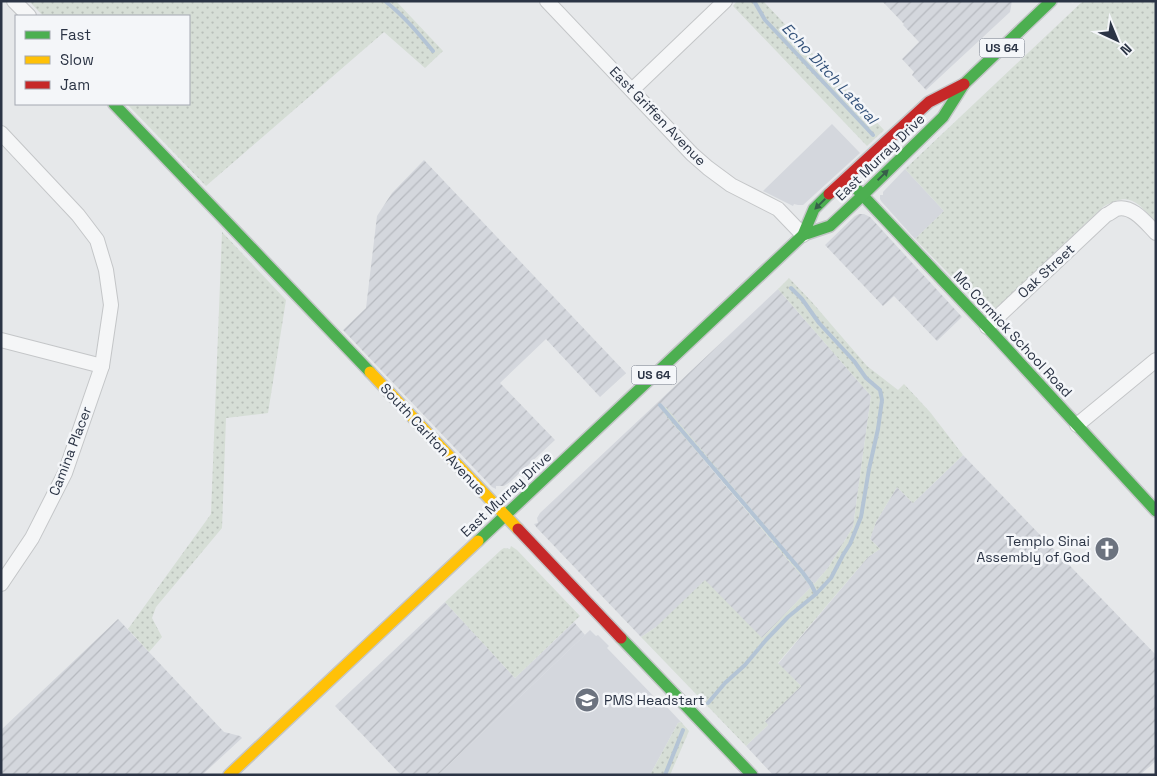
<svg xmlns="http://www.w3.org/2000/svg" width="1157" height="776" font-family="'Space Grotesk',sans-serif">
<defs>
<pattern id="industrial-furrows" width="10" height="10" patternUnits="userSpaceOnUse" patternTransform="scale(1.25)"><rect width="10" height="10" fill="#d4d7dd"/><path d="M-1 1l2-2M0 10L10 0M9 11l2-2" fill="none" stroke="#b6b9bf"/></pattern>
<pattern id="grass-dots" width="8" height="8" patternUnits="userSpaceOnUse" patternTransform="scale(1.25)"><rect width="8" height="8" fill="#d6ded6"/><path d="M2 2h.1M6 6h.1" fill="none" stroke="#b8bfb9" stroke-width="1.8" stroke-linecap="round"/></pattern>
</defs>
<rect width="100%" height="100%" fill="#e6e8ea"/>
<g fill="#d4d7dd">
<path d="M832 124 860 153 803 205H798L794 204 793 206 763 191Z"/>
<path d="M905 169 944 211 915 239 881 201 880 199V195H883V192Z"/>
<path d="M590 630 596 636 598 635 609 646 607 648 664 707 666 706 681 722 678 723 650 775H438Z"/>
</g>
<g fill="url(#industrial-furrows)">
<path d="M882 1H1012L1010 12 926 90 912 75 914 72 902 59 919 42 903 25 904 24Z"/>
<path d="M424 160 626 373 600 397 546 339 500 383 555 440 510 482 504 486H496V489L492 487 343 330 366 308 377 216 392 193Z"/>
<path d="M859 214H864L870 217 962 317 937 341 894 296 883 306 825 245 855 216Z"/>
<path d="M778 289 871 396 853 527 828 568 814 584 775 538 662 410 787 559 807 581 811 587 762 638 656 627 641 637 537 528 534 524 538 523 537 518 540 513Z"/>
<path d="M963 455 1156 655V761L1140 775H773L746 746 768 725 764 722 801 686 778 664 868 557 880 549 870 539 876 522 897 487 913 503Z"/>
<path d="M445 602 515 678 574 622 585 635 438 775H401L335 706Z"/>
<path d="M118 619 224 732 240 736 242 738 202 775H1V730Z"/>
</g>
<g fill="url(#grass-dots)">
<path d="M29 1H396L443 51 425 68 384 32 206 186 127 104H189V16H43Z"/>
<path d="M737 1H765V3L884 130 867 146 733 6Z"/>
<path d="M1083 1H1156V222C1136 202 1131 191 1103 207L991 313 988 314 915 239 944 211 905 169Z"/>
<path d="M222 232 286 300 268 413 226 418 222 528 156 607 152 618 162 637 149 652 128 629 211 514Z"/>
<path d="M789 278 811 301 867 366 898 390 904 384 930 412 963 455 913 503 897 487 876 522 870 539 880 549 868 557 778 663 801 686 765 721 768 725 746 746 641 637 656 627 705 580 762 638 811 587 806 581 787 559 718 476 665 415 661 408 663 407H666L814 584 828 568 853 527 871 396 778 289Z"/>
<path d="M511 546 517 550 580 616 515 678 445 602 501 550 504 548 510 549Z"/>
<path d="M681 722 689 731 670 775H650L678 723Z"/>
</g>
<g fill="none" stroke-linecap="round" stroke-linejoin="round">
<g stroke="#b4c4d5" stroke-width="4">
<path d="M385 1C404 16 418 33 433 51"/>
<path d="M754 1 765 20 873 135"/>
<path d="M660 405 803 573 811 584 816 594"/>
<path d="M708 703 725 683 745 665 766 640 788 617 816 594 831 578 843 555 850 544 861 517 869 469 878 429 882 400 880 390 866 378 854 361 819 323 802 299 791 288"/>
<path d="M665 775 683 730"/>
</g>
<defs>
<g id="street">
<path d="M14 1 29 16"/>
<path d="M547 1 692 154 708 168 731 185 778 209 803 235"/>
<path d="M632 90 725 1"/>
<path d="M1 133 78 215 97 240 106 270 111 305 102 366 65 473 32 538 1 584"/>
<path d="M987 327 1106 215C1109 214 1113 211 1116 209 1132 204 1146 223 1156 233"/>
<path d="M1 340 102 366"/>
<path d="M1077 425 1156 360"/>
</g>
<g id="fast">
<path d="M114 104 370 372"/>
<path d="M852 184 987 327 1156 511"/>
<path d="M803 235 830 226 863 195 943 117 964 84 1051 1"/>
<path d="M478 541 803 235 814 209 829 194"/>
<path d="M621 638 752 775"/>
</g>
<g id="slow">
<path d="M370 372 518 529"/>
<path d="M229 775 478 541"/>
</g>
<g id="jam">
<path d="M829 194 929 102 964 84"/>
<path d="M518 529 621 638"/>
</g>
</defs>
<use href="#street" stroke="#c4c6c8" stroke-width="16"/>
<use href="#fast" stroke="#c4c6c8" stroke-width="14"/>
<use href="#slow" stroke="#c4c6c8" stroke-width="14"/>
<use href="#jam" stroke="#c4c6c8" stroke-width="14"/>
<use href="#street" stroke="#f5f6f7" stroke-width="14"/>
<use href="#fast" stroke="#4caf50" stroke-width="11"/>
<use href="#slow" stroke="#ffc107" stroke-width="11"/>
<use href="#jam" stroke="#c62828" stroke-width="11"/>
</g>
<defs><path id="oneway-solid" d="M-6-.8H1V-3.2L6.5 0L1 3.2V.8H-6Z" transform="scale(1.25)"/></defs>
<g fill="#375f49">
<use href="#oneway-solid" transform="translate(883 175) rotate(-44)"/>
<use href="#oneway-solid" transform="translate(820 204) rotate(135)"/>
</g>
<defs>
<symbol id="church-disc" viewBox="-11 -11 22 22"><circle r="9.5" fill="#6c737f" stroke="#f4f6f9"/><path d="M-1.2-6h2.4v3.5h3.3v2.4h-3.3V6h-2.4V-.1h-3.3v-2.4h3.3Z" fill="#fff"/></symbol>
<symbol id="school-disc" viewBox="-11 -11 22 22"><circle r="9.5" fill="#6c737f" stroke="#f4f6f9"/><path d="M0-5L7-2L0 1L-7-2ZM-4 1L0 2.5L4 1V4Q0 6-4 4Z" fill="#fff"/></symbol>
</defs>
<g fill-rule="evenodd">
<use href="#church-disc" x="1093" y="535" width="28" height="28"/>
<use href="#school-disc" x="573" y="686" width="28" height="28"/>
</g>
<g text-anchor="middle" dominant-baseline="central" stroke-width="5" stroke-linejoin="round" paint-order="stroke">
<g fill="#f4f6f9" stroke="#676e7b" stroke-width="1">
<rect x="979.5" y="38.5" width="45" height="19" rx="4"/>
<rect x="631.5" y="365.5" width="45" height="19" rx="4"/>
</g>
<g font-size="12" font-weight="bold" fill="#2b3445">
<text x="1002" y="48">US 64</text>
<text x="654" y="375">US 64</text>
</g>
<g font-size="14" fill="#2b3445" stroke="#f4f6f9">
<text transform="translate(658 116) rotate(46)">East Griffen Avenue</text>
<text transform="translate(880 157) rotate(-44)">East Murray Drive</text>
<text transform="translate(1046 271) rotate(-43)">Oak Street</text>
<text transform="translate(1013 334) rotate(47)">Mc Cormick School Road</text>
<text transform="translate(433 439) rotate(47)">South Carlton Avenue</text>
<text transform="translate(70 451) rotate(-69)">Camina Placer</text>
<text transform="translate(506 494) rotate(-43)">East Murray Drive</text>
</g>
<g font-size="14" fill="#2b3445" stroke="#f4f6f9" text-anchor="end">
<text x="1090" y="541">Templo Sinai<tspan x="1090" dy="16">Assembly of God</tspan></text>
<text x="604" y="700" text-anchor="start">PMS Headstart</text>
</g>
<g font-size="15" font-style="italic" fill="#34527a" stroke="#f4f6f9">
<text transform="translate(830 73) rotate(47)">Echo Ditch Lateral</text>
</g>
</g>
<rect width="1157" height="776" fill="none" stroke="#2b3445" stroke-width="5"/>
<rect x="15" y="15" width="175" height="90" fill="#f4f6f9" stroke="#a4a8b1"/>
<rect x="25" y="31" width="25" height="8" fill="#4caf50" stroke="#a4a8b1"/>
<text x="60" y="40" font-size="15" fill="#2b3445">Fast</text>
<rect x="25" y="56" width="25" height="8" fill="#ffc107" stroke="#a4a8b1"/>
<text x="60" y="65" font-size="15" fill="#2b3445">Slow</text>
<rect x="25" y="81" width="25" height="8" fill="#c62828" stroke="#a4a8b1"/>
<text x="60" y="90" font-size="15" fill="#2b3445">Jam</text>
<g transform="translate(1117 40) rotate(136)" stroke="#f4f6f9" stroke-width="4" paint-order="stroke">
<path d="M0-4L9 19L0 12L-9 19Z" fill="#2b3445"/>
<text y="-8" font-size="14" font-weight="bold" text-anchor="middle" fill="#2b3445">N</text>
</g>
</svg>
